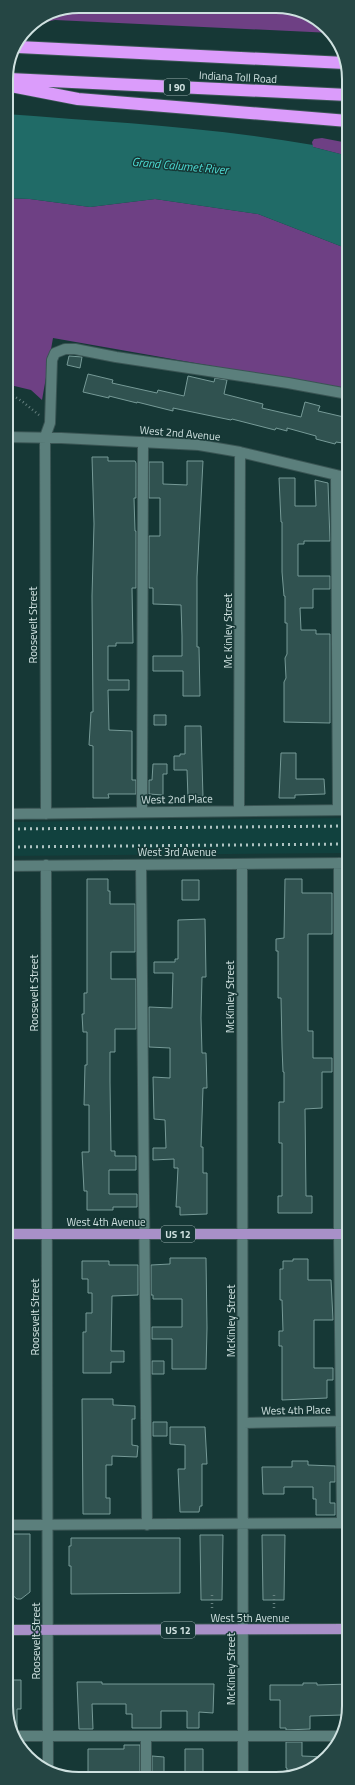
<svg xmlns="http://www.w3.org/2000/svg" width="355" height="1785" font-family="'Titillium Web',sans-serif">
<rect width="100%" height="100%" fill="#163836"/>
<path fill="#11413e" d="M349,818v35l-343,3v-34z"/>
<path fill="#6e4084" d="M79,6l216,2 37,25 -277,-13 -9,2h-10l15,-11z
M322,138l26,5v13l-35,-9 -1,-5 2,-3z
M6,198l24,1 60,8 65,-8 103,15 90,35v141l-295,-52 -11,62 -11,-10 -25,-6z"/>
<path fill="#206b67" d="M6,114c102,8 205,13 307,31v2l35,9v93l-90,-35 -103,-15 -65,8 -60,-8 -24,-1z"/>
<path fill="#305250" stroke="#769a97" d="M69,356l13,1 -2,11 -13,-3z
M88,374l25,6 -1,3 45,10 1,-3 26,6 4,-20 26,6 1,-4 12,2 -3,14 39,10 -1,4 39,9 4,-15 15,4 -2,5 30,7 1,26 -13,-2 -1,2 -19,-5v-3l-29,-8v3l-11,-3 -1,2 -43,-11 -1,1 -58,-12v3l-36,-9v1l-28,-7v2l-26,-6z
M92,457h16v4h27l1,2v35h-2l1,33h1v57h-4l1,55h-17v3h-8v34h21v10h-21l1,40 23,1v49h4v14h-28l1,4h-16v-52l-4,-1 2,-33h2l-1,-116 2,-72z
M187,461h16l-6,116v70h2l1,49h-17v-25h-30v-15h29v-20l-1,-31 -28,-1v-16h-4v-52h11v-38h-11v-36h14v22l24,1z
M279,478h16v28h21l-1,-26 13,3 2,58h-26v3h-6v32h32v13h-17v19h-13l1,22h15v4h14v89l-46,-1v-40l2,-4 -1,-20 2,-4v-31h-2v-27h-1l-2,-24v-50h-1z
M344,701h5v14h-5z
M154,715h12v10h-12z
M185,726h16l2,72h-15l-1,-28h-13v-14h6v-2h5z
M281,753h15v26h28l1,15 -30,1v3h-16z
M153,764h14v10h-4v21l-14,-1v-14h3z
M87,879h21v12h2v13h25v48h-24v27h25v50h-21v23h-5v30l1,69h4v5h21v14h-27v24h28v13h-24v3h-26v-19h-3l-2,-39h7v-47h-5l1,-40h2v-33h-4l-1,-18h2v-21h3z
M285,879h17v14h30v41h-24v97h5v27h19v14h-10v36l-17,1 1,87h6v17h-34v-17h4v-53h-3v-41h5v-30h-1l-1,-25 -1,-49h-3v-47h-2v-12l8,-1z
M182,880h17v20h-17z
M346,893h3v40h-3z
M205,919l1,58h-4l-1,41 1,35h4l1,35h-4l-2,59h2v26h4v41l-27,1v-8h-4l2,-39h-4v-9l-21,1v-12h13l-1,-28 -11,-1 -1,-42 17,1v-30l-21,-1v-40l23,1 1,-35h-19v-11h21v-3h3v-39z
M170,1258h36l1,70 -1,41h-34v-30h-20v-12h30v-28h-29v-4h-2v-30l19,-1z
M293,1259h15v21h23l2,40h-19v48h19v12h-6v18l-45,2v-54h-3v-15h4l-1,-31h-2v-31h3v-8h10z
M82,1261h27v4h29v30l-26,1 -1,55h13v11h-13v11h-28v-41h3v-19h6v-20h-4v-14h-6z
M346,1305h3v15h-3z
M152,1361h12v13h-12z
M82,1399h31v6l22,1v13h-3v26l6,1 -1,11 -25,-1v9h-6v33h4v16h-27z
M153,1422h14v14h-14z
M170,1427h35l2,37h-5v42h-2l-1,6h-19l-2,-43h7v-24l-15,-1z
M292,1461h16v4l27,1v16h-5v21h5v12h-19v-16h-3v-12h-29v7h-21l-1,-27h30z
M7,1534h23v58l-9,7h-4l-6,-5h-4z
M200,1535h23l-1,65h-21z
M262,1535h23l-1,65h-21z
M71,1538h109v55l-109,1v-28h-2v-20h2z
M7,1680h14v29h-4v21h-4l-6,-15z
M77,1682h25v2h112l-1,29 -14,-1v16h-12v-17h-26v17h-29v-14h-6v-10h-34l1,25h-14z
M303,1683h14v2l32,-1v16h-7v15l-32,1v13l-24,1v-2h-6v-28h-10v-15h33z
M286,1742h16v14l24,1 -39,20v-9h-1z
M124,1745h16v30h-3v3h-11l-1,-5h-37v-24h36z
M185,1749h18v23h-18z
M152,1756l12,1v18h-12z"/>
<g fill="none" stroke-linecap="round" stroke-linejoin="round">
<g stroke="#3a5554" stroke-width="12">
<path id="minor" d="M6,437l55,1 138,7 41,7 109,26
M336,475l2,335
M239,810l1,-358
M142,811l1,-369
M6,814l343,-4
M46,814l-1,-377 5,-14 2,-63 3,-7 10,-4h10l41,8 172,26 60,11
M339,863v371l3,289
M242,864l1,914
M46,865l2,903
M141,865l6,660
M6,866l343,-3
M243,1423l106,-2
M7,1525l342,-2
M16,1736h322
M146,1736v42"/>
</g>
<g stroke="#3a5554" stroke-width="12">
<path id="major" d="M6,1234h343
M7,1630l342,-1"/>
</g>
<g stroke="#3a5554" stroke-width="14">
<path id="highway" d="M18,47l327,16
M9,79l339,16
M6,85l72,14 270,22"/>
</g>
<path stroke="#678281" stroke-width="2.5" stroke-dasharray="1 3" stroke-linecap="butt" d="M6,391l17,11 16,13
M8,1594v18
M212,1595v16
M274,1595v16"/>
<use href="#minor" stroke="#5b7f7c" stroke-width="10"/>
<use href="#major" stroke="#a890c8" stroke-width="10"/>
<use href="#highway" stroke="#db9cfb" stroke-width="12"/>
<path stroke="#aec3c2" stroke-width="3" stroke-dasharray="2 4" stroke-linecap="butt" d="M6,829l343,-3
M6,847l343,-3"/>
</g>
<g text-anchor="middle" stroke-width="3" stroke-linejoin="round" paint-order="stroke">
<g fill="#163836" stroke="#98aead" stroke-width="1">
<rect x="164" y="79" width="26" height="16" rx="3"/>
<rect x="161" y="1226" width="34" height="16" rx="3"/>
<rect x="161" y="1622" width="34" height="16" rx="3"/>
</g>
<g font-size="10" font-weight="bold" fill="#cfe1e0">
<text x="177" y="91">I 90</text>
<text x="178" y="1238">US 12</text>
<text x="178" y="1634">US 12</text>
</g>
<g font-size="11" fill="#cfe1e0" stroke="#163836">
<text transform="translate(238 77) rotate(3)" y="4">Indiana Toll Road</text>
<text transform="translate(180 433) rotate(5)" y="4">West 2nd Avenue</text>
<text transform="translate(33 625) rotate(-90)" y="4">Roosevelt Street</text>
<text transform="translate(228 631) rotate(-90)" y="4">Mc Kinley Street</text>
<text transform="translate(177 799) rotate(-1)" y="4">West 2nd Place</text>
<text x="177" y="856">West 3rd Avenue</text>
<text transform="translate(34 993) rotate(-90)" y="4">Roosevelt Street</text>
<text transform="translate(230 997) rotate(-90)" y="4">McKinley Street</text>
<text x="106" y="1226">West 4th Avenue</text>
<text transform="translate(35 1317) rotate(-90)" y="4">Roosevelt Street</text>
<text transform="translate(231 1321) rotate(-90)" y="4">McKinley Street</text>
<text transform="translate(296 1410) rotate(-1)" y="4">West 4th Place</text>
<text x="250" y="1622">West 5th Avenue</text>
<text transform="translate(36 1641) rotate(-90)" y="4">Roosevelt Street</text>
<text transform="translate(231 1669) rotate(-90)" y="4">McKinley Street</text>
</g>
<g font-size="12" font-style="italic" fill="#4ddbd3" stroke="#163836">
<text transform="translate(180 166) rotate(5)" y="4">Grand Calumet River</text>
</g>
</g>
<path d="M0 0H355V1785H0ZM79 13H276A66 66 0 0 1 342 79V1706A66 66 0 0 1 276 1772H79A66 66 0 0 1 13 1706V79A66 66 0 0 1 79 13Z" fill="#254644" fill-rule="evenodd"/>
<path fill="none" stroke="#cfe1e0" stroke-width="2" d="M79 13H276A66 66 0 0 1 342 79V1706A66 66 0 0 1 276 1772H79A66 66 0 0 1 13 1706V79A66 66 0 0 1 79 13Z"/>
</svg>
